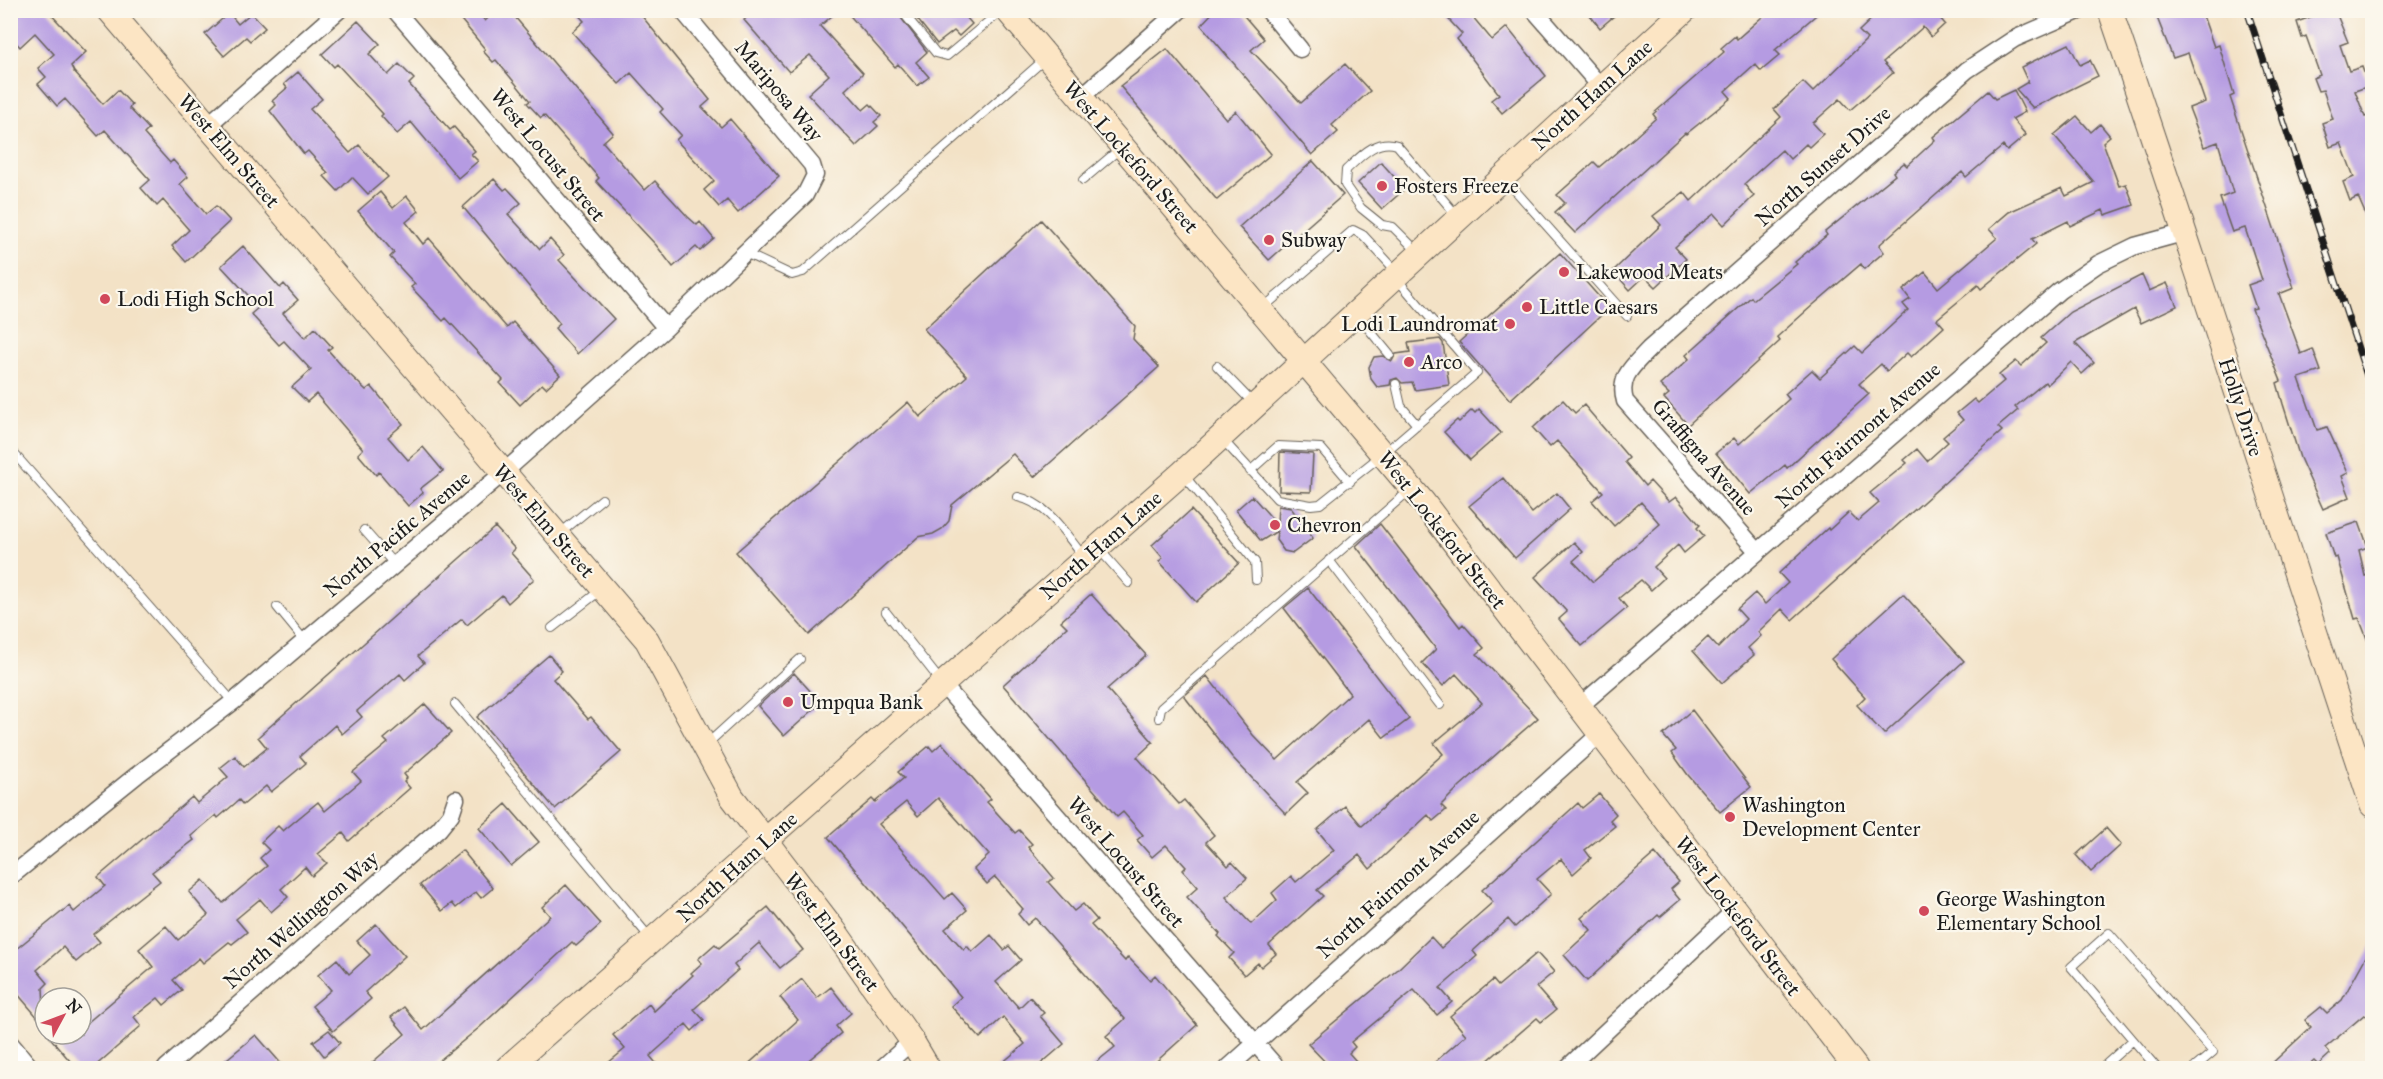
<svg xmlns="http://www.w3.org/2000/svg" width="2383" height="1079" font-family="'IM FELL Great Primer',serif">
<rect width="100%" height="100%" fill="#fbf7ec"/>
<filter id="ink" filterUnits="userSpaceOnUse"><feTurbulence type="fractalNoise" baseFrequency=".0167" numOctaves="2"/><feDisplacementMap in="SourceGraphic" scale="12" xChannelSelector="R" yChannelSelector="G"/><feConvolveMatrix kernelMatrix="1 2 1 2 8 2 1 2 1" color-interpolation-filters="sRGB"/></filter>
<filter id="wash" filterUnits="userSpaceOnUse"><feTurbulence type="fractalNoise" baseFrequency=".008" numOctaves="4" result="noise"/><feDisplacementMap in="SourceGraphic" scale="24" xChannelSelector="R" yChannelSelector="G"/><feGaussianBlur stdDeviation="1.35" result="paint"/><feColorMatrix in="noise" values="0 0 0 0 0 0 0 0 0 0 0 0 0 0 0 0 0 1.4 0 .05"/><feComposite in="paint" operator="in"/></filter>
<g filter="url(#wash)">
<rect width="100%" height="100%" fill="#f3e2c6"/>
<g id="blocks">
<path fill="#b59be2" d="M10,10h37l39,42 -15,14 3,6 29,32 15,-14 14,15 -3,3 20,21 -5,5 26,29 3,-3 15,17 -8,7 26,30 10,-8 14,15 -44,41 -14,-16 17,-16 -26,-30 -6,6 -16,-18 9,-8 -45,-50 -7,6 -33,-37 -8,7 -19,-22 8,-7 -8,-9 16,-14 -19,-21 -15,14 -10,-11z
M453,10h23l9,11 12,-11h12l104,123 -10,9 42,48 10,-9 33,36 9,8 3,-3 14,17 -14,12 -4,-4 -23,20 -17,-22 -60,-64 3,-3 -55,-63 -3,3 -14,-15 3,-2 -34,-41 -3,2 -10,-11 2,-2z
M574,10h63l73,90 -8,7 19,20 9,-8 49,57 -41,37 -11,-13 -8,7 -15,-17 10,-9 -38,-41 5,-5 -21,-23 3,-3 -32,-36 -12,11 -47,-52 12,-11z
M755,10h84l-19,16 43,47 -18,17 18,20 7,-6 11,12 -7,6 4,4 -22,20 -48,-52 21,-19 -19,-20 -21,17 -45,-52z
M845,10h50l32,42 -11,10 13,15 -12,9 -19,-22 -3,3z
M910,10h50l12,14 -13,12 -5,-5 -17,13z
M1215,10h24l25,29 -13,11 50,53 44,-39 25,27 -38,34 6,7 -26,23 -111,-130z
M1440,10h27l25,30 15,-13 39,49 -44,37 -11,-13 8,-6 -42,-55 5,-5z
M1586,10h35l-21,18z
M1770,10h52l-47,40 5,5 -19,16 -6,-7 -30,27 6,7 -45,36 -1,-1 -110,100 -20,-21 10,-9 -8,-8 37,-33 5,5 36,-30 21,-19 -3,-4 71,-62 -3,-4 14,-12 2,3z
M1881,10h52l12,14 -14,13 -8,-10 -26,23 -14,12 10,11 -43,37 -10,-11 -27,24 10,11 -14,13 -3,-3 -16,15 -8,-9 -38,34 10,12 -30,29 -10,-11 -17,13 -22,20 11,12 -30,28 -11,-11 -15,14 -17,-19 48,-46 -8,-9 31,-24 7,9 90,-84 -7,-8 29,-27 10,10 54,-53 -8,-8z
M2154,10h47l13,37 5,-2 15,50 -4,2 64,191 -15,6 22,60 12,-5 8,22 -22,7 18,52 10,-3 21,46 -6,3 8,21 -27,12 -23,-51 -17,-54 -6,-21 4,-2 -29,-72 4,-1 -8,-23 14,-5 -17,-52 -13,4 -12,-34 13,-5 -15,-51 -14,5 -15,-39 16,-6 -10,-29 -7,-20 -15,5z
M2310,10h25l13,32 -8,3 9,26 13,-4 7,19 -14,5 10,26 8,-3v117l-15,-34 -8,4 -7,-19 11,-5 -13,-34 -11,4 -8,-24 11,-4 -10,-29 -5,1 -5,-13 7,-3 -14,-39 -4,2 -5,-16 16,-6z
M229,13l9,11 13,-11 14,15 -15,13 -4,-4 -22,19 -19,-22z
M358,21l22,23 -11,10 19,21 11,-11 15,15 -5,5 41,46 4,-3 21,24 -4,3 7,7 -20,17 -47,-56 -14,12 -16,-18 2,-2 -46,-50 -3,3 -12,-13z
M2069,44l11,21 10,-5 8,16 -65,32 -17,-19 12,-7 -7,-15z
M1167,49l59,70 10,-8 35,43 -54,46 -97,-114z
M298,72l24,27 -12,10 40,44 9,-8 29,32 -20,17 -16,-17 -14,14 -14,-15 4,-3 -20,-22 -4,3 -34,-43 6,-6 -4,-4 15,-13 -3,-4z
M2014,90l11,22 -13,7 14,16 -19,16 -4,-5 -37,31 -4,-5 -83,73 5,7 -20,17 -3,-5 -48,41 -36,32 3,4 -92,84 -24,-27 5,-4 -9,-9 29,-26 -3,-4 65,-58 2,3 44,-36 -2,-2 32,-27 -2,-3 70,-57 -2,-3 11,-9 3,3 28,-26 -2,-3 55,-46 7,8z
M2077,116l14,16 9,-8 10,12 -7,6 16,44 7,-2 8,21 -29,10 -2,-5 -33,16 -2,-5 -36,18 4,5 -55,45 -3,-4 -41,34 7,8 -33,30 -4,-4 -20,18 -6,-7 -22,20 10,10 -82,74 -2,-3 -35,29 -34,-41 18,-15 5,6 50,-45 -4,-5 27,-24 8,8 35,-32 7,7 46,-43 -5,-6 7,-5 -7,-9 22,-18 13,16 59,-50 -8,-9 20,-17 53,-24 4,8 28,-14 -40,-47z
M1313,161l30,34 -74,65 -30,-33z
M1381,162l24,27 -23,20 -24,-26z
M494,179l10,11 3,-2 14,15 -13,11 32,35 10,-10 14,16 -5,5 55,59 -37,35 -22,-26 5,-4 -97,-117z
M380,192l13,16 14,-12 12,15 -13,11 17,22 6,-6 78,90 6,-6 47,53 -14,13 -4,-4 -22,21 -20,-22 3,-3 -57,-62 -3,3 -32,-34 4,-3 -25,-27 4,-4 -36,-42z
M1041,220l94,106 -2,13 26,28 -125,110 -21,-23 -61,51 -3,16 -7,8 -9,5 -15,3 -109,98 -73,-83 172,-150 12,15 47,-41 -43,-47z
M243,246l37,42 4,-4 14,16 -15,13 22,25 10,-10 17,19 -4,3 20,23 18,17 5,-4 32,38 -15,13 20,23 15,-13 20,24 -23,18 3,4 -15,13 -29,-34 -3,3 -18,-21 5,-5 -47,-55 -9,8 -15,-15 19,-17 -27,-29 -5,4 -28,-31 8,-7 -38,-41z
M1560,253l49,55 -99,92 -51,-58z
M2142,275l7,16 18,-8 10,23 -36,17 -7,-14 -59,34 19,20 -12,11 -11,-12 -24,23 -2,-3 -30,25 3,3 -20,17 4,4 -210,189 -10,-11 -24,23 3,4 -13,12 6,7 -32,28 -29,-32 15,-14 10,11 28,-29 -9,-10 18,-16 10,11 23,-21 -9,-10 49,-45 1,2 20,-18 9,9 21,-18 -9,-10 37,-30 -3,-3 13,-11 10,12 21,-19 -5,-5 20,-17 -6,-7 17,-14 4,4 26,-22 -5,-6 17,-14 5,5 25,-23 -5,-5 29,-26z
M1440,339l3,4 6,42 -34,5 -3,-8 -10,1 -5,-5 -6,2 -1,5 -13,2 -6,-8 -2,-12 5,-10 9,-1 9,5 4,-7 14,-2 -2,-9z
M1563,400l12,13 9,-8 45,53 -4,4 20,24 5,-5 19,21 7,-5 24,28 -3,3 7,8 -20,17 -6,-8 -24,22 10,11 -13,12 -10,-10 -22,18 8,10 -45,38 -23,-27 8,-7 -32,-35 39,-35 9,10 -10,9 20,21 67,-58 -19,-22 -27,24 -22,-25 11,-9 -46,-51 -7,6 -17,-19z
M1479,409l22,24 -31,27 -26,-28 13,-12 2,2 13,-12 3,3z
M1280,452l33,2 -2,38 -32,-1z
M1503,478l29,35 25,-20 13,16 -55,49 -46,-52z
M1252,496l25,28 1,-18 13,2 22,30 -20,15 -9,-2 -8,-11 1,-9 -16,10 -25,-31z
M1191,510l48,53 -43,39 -37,-41 4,-3 -11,-13z
M2359,522l9,25 -9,3 6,26 8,-2 -2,75 -12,-31 -4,1 -18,-62 -3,1 -8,-25z
M1380,524l80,103 3,-3 21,24 -7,6 61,64 -78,68 -19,19 5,5 -13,11 -5,-6 -58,54 -11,-14 -42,35 6,6 -54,49 7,9 -15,13 -3,-4 -14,12 -15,-17 5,-5 -16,-17 2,-2 -33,-37 11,-10 -15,-17 3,-3 -20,-22 -14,12 -15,-17 6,-5 -20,-23 -6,5 -114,-132 64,-58 -6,-6 30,-27 55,61 -39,34 46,53 -16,15 42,47 5,-4 30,35 -8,7 22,24 4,-4 15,16 -21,19 25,27 26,-24 -5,-7 19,-17 5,6 38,-32 -17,-20 28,-24 17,20 81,-72 -9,-11 48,-40 -26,-29 -13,12 -21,-23 14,-14 -80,-103z
M495,527l20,22 -4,4 23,26 -26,24 -6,-8 -35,30 -5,-6 -44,37 6,7 -19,17 -5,-6 -43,37 5,6 -20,17 -7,-9 -35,31 6,7 -35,29 -5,-6 -23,19 -4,-5 -21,18 -2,-3 -25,21 3,4 -42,32 8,9 -67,53 7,8 -24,20 -13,-15 -26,23 11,13 -5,5 2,38 -35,-41v-31l59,-48 5,6 31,-26 -7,-9 94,-80 5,6 31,-26 -8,-9 15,-12 9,11 23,-19 -9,-11z
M1308,588l101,131 -25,19 -15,-19 -72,63 11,11 -22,21 -54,-57 -48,-61 23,-20 46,59 24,25 73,-66 -66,-86z
M1903,594l61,67 -80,73 -27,-29 8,-8 -34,-38z
M549,655l13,16 -9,8 35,40 3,-2 30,35 -66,57 -78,-92z
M794,673l27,30 -37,33 -26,-30z
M425,704l26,29 -47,41 3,4 -3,3 6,7 -61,53 -6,-8 -25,21 9,9 -15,13 -7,-9 -24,22 7,8 -17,15 -11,-13 -24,20 11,13 -15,12 -3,-2 -26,21 -4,-5 -26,22 9,10 -18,15 -6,-7 -24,19 7,9 -48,42h-17l-29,-34h34v-6l72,-61 -14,-18 27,-23 12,14 30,-25 -19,-23 14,-12 20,23 44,-37 -7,-8 9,-8 -8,-8 17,-16 5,5 35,-29 7,9 36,-30 -8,-9 35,-29 -4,-4z
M1692,710l59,77 -31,25 -32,-37 -16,-22 4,-3 -13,-15z
M942,743l49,56 -4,3 28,31 4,-3 13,14 -4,3 26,31 -6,4 26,29 9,-7 14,16 -6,5 34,36 3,-4 22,23 5,-5 42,50 -48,43h-60l26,-21 -9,-11 19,-17 -90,-101 -8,7 -9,-11 5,-5 -28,-32 -8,7 -13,-15 15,-14 -51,-57 -20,18 -12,-14 -27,22 66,75 7,-6 15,17 -22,19 19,21 3,-4 5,6 19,-17 13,15 5,-4 12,14 -25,22 23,26 11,-11 14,16 -4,3 24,28 -28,24h-40l29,-24 -22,-27 -23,21 -29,-32 10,-9 -133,-160 44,-38 3,3 29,-24 -6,-6 31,-26 4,5z
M1599,794l17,20 -6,6 5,6 -30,24 6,8 -18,16 -12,-15 -24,20 14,15 -36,33 -7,-8 -35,32 4,5 -37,32 12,14 -15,13 -23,-25 -63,52 4,5 -6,6 13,15h-31l-23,-24 89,-74 34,-33 10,11 52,-46 -11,-12 96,-87 4,5z
M506,804l33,38 -28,24 -32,-38z
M2106,828l15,17 -30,27 -15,-17z
M462,850l31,38 -12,10 -5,-6 -20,16 -4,-5 -10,8 -22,-26z
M1655,853l24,29 -8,7 9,11 -20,17 -2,-2 -71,66 -23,-26 27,-25 -10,-12z
M566,885l35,39 -25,22 -4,-4 -92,85 -50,41h-64l39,-34 -14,-17 13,-10 19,23 127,-114 -8,-9z
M768,907l35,43 -23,18 -21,-25 -25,22 4,5 -44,39 10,11 -12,11 -6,-7 -36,32 10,12h-58l23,-19 -12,-14 36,-31 5,7 39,-36 -2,-2 11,-10 -4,-4 17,-15 4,4z
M376,924l29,32 -40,36 6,7 -38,32 -21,-25 19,-16 -13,-15 19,-16 12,15 21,-19 -13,-14z
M2373,944v75l-9,-4 -39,33 5,6 -12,11 -4,-4 -8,7h-39l44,-41 -6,-7 16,-13 6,6 15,-13z
M1537,953l17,19 -18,15 20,23 -15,12 -4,-4 -58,50h-51l38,-33 -16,-19 43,-36 5,6z
M802,979l15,19 14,-11 20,26 -15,13 5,7 -42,35h-55l54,-48 -18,-23z
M329,1030l11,13 -16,13 -11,-14z
M256,1035l29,33h-69z"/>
</g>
</g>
<g filter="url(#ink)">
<use href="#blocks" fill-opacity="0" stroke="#676158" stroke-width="1.5"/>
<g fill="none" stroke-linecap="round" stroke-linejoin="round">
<g stroke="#676158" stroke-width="10">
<path id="lane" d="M901,10l35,43 11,3 55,-46
M1505,179l122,137
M1083,180l39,-33
M745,253l47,22 11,-3 243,-214
M1419,253l-26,-26 -11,-2 -21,-17 -16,-23 1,-15c14,-13 30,-32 51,-25l61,72
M1263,308l90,-78 10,5 35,38
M1357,315l33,40
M1217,366l37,38
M1396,384l5,22 16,19
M1223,440l54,59 34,6 9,-1 63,-50 94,-81 -80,-94
M10,449l223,253
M1250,471l28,-25 43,2 29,34
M1183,474l72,88 1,18
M1018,497c30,6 47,37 66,60
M364,530l31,35
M558,535l44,-36
M1099,549l30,34
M1329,560l111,145
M277,607l28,34
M886,612l56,71
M552,628l49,-38
M455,704l196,235
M1159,718l2,-10 250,-219
M707,744l93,-85
M2102,1068l31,-28
M2157,1068l-86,-101 38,-34 104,119 -19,16"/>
</g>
<g stroke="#676158" stroke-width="19">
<path id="street" d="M395,10l271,318
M1268,10l32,39
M1534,10l67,77
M1080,98l100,-88
M207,126l132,-116
M1758,552l-133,-151c-7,-24 8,-35 24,-52l318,-279 47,-31 67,-29
M942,684l335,384
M1580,706l479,-415 39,-27 37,-18 51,-14
M10,877l127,-102 96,-73 270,-229 163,-145 139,-133 10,-20 -3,-10 -130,-155
M10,1043l21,25
M166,1068l273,-239 12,-15 5,-15
M882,1068l30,-27
M1228,1068l372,-334
M1567,1068l167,-157"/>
</g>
<g stroke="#676158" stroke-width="26">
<path id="secondary" d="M109,10l538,630 85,157 102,133 78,111 16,27
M1007,10l416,492 433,566
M2110,10c90,264 174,530 262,795
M507,1068l675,-595 503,-463"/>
</g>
<use href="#lane" stroke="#fff" stroke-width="8"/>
<use href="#street" stroke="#fff" stroke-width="16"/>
<use href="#secondary" stroke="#fce5c4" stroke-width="24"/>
<g stroke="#1c1c1c" stroke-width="7">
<path id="rail" d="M2247,10l125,381"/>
</g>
<use href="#rail" stroke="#fbf7ec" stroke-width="4.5" stroke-dasharray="14" stroke-linecap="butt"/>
</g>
</g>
<g fill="#d1495b" stroke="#fbf7ec" stroke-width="2">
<circle cx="1382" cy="186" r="6"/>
<circle cx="1269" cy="240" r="6"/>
<circle cx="1564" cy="272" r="6"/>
<circle cx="105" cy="299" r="6"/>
<circle cx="1527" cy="307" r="6"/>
<circle cx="1510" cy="324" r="6"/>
<circle cx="1409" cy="362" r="6"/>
<circle cx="1275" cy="525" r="6"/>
<circle cx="788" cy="702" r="6"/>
<circle cx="1730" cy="817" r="6"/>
<circle cx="1924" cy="911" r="6"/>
</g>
<g text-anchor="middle" stroke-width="4.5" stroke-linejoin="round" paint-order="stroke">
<g font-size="21" fill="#1c1c1c" stroke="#fbf7ec">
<text transform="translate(779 91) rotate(50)" y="7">Mariposa Way</text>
<text transform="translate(1592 95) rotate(-42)" y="7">North Ham Lane</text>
<text transform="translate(229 151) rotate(49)" y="7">West Elm Street</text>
<text transform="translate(548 155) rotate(50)" y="7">West Locust Street</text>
<text transform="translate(1131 157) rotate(49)" y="7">West Lockeford Street</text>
<text transform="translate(1823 166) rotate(-41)" y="7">North Sunset Drive</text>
<text transform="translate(2241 407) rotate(72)" y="7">Holly Drive</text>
<text transform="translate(1858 435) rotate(-41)" y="7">North Fairmont Avenue</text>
<text transform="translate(1704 457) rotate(49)" y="7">Graffigna Avenue</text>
<text transform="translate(544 521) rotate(49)" y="7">West Elm Street</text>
<text transform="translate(1442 530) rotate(52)" y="7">West Lockeford Street</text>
<text transform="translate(397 534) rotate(-40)" y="7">North Pacific Avenue</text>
<text transform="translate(1101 545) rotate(-41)" y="7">North Ham Lane</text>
<text transform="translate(1126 862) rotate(49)" y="7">West Locust Street</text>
<text transform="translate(737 867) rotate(-42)" y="7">North Ham Lane</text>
<text transform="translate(1398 884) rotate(-42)" y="7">North Fairmont Avenue</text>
<text transform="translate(1738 916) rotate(53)" y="7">West Lockeford Street</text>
<text transform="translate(301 920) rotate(-41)" y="7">North Wellington Way</text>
<text transform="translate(832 932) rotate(53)" y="7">West Elm Street</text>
</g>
<g font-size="21" fill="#1c1c1c" stroke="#fbf7ec" text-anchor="start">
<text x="1394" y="193">Fosters Freeze</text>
<text x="1281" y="247">Subway</text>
<text x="1576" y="279">Lakewood Meats</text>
<text x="117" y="306">Lodi High School</text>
<text x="1539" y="314">Little Caesars</text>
<text x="1498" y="331" text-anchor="end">Lodi Laundromat</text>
<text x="1421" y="369">Arco</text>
<text x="1287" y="532">Chevron</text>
<text x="800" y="709">Umpqua Bank</text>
<text x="1742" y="812">Washington<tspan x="1742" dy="24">Development Center</tspan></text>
<text x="1936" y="906">George Washington<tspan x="1936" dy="24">Elementary School</tspan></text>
</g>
</g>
<rect width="2383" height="1079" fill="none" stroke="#fbf7ec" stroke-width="36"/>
<g transform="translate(63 1016) rotate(49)"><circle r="28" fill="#fbf7ec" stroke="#a29f99" stroke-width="1.5"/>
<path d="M0-4.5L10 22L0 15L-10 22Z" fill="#d1495b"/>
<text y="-9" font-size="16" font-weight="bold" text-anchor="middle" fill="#1c1c1c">N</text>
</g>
</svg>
